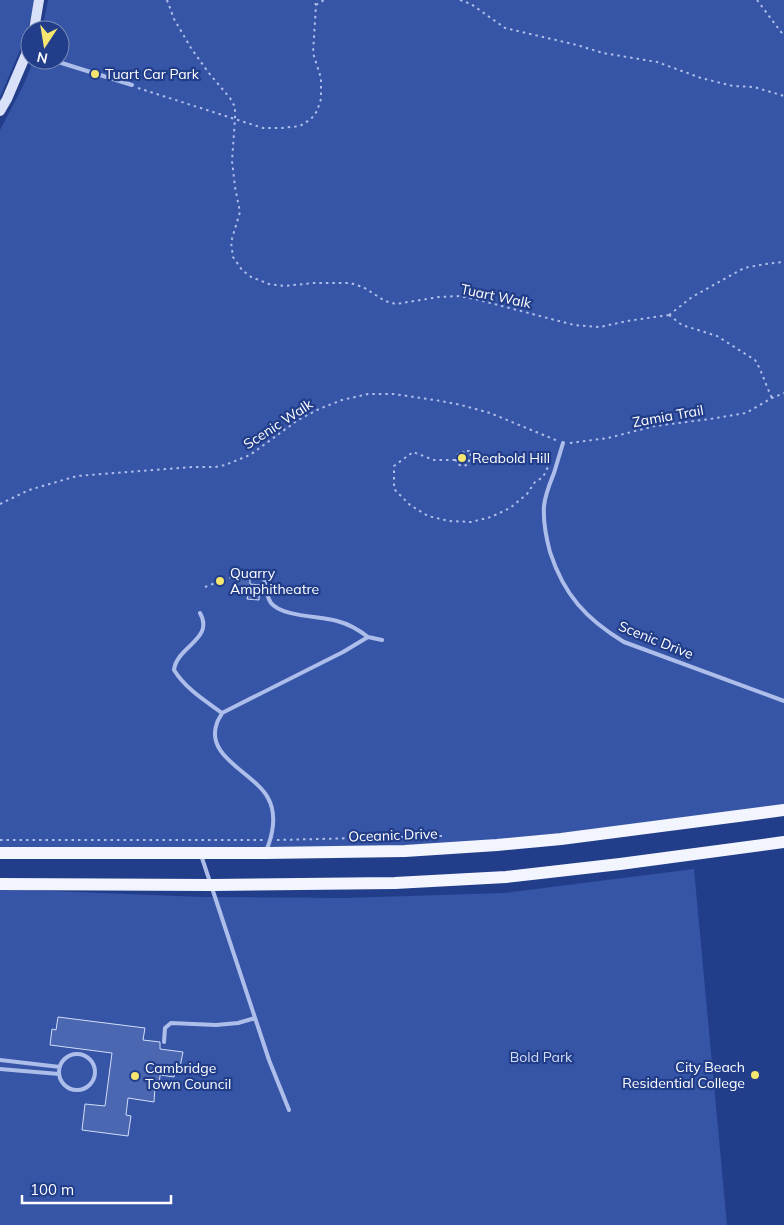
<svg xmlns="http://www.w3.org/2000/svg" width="784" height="1225" font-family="Mulish,sans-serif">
<rect width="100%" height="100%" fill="#223d89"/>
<path fill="#3655a6" d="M0,0h35l-8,34 -27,63z
M48,0h736v805l-117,16 -171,19 -91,6 -151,1h-254v-717l23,-44 11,-26h26v-30h-18z
M694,869l33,356h-727v-336l203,8 143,1 158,-5z"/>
<path fill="#4b67b1" stroke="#d2ddf8" d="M241,577l9,2v5l10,1 -1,15 -12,-1 1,-4 -11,-1v-14h4z
M58,1017l87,11 -2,12 17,2v7l23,3 -3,15h-4l-2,10 -14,-2 -1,13 -4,-1 -1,15 -26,-4 -2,17 5,1 -3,20 -46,-6 3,-26 20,2 7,-53 -62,-8 2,-16 4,1z"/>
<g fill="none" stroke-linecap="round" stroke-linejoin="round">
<path stroke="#aebeea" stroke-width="2" stroke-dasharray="2.5 4" stroke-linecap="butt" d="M167,0l7,19 17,29 17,24 22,26 5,9v12l-3,42 3,26 5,25 -9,30 2,15 9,13 9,7 18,7 15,2 30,-3h36l13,4 22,14 11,3 43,-7 21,-1 19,4 95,25 26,2 27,-6 42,-6
M460,0l11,4 34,24 72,17 26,8 54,9 44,16 32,8 21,1 30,9
M757,0l27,36
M316,5l8,-5
M138,88l125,40h19l18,-2 11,-7 6,-8 4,-12v-21l-8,-25 3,-48 -3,-5
M669,315l13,10 35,11 38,24c7,11 11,26 17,38
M669,315l23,-18 52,-29 21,-4 19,-2
M570,443l38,-5 47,-12 55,-7 36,-6 26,-15 12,-5
M467,451h2l3,2 -3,4v6l-2,2 -6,1 -5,-4v-5l4,-5 6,1z
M455,460h-21l-21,-8 -19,14v23l16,16 18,11 21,5 22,1 20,-5 19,-9 17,-14 8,-12 8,-5 6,-12
M0,504l29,-14 48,-14 116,-9h22l10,-2 25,-10 48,-35 21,-11 23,-9 26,-6h26l47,7 20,4 29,8 68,28
M205,587l34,-13
M0,840h263
M277,840l166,-4"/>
<path stroke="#aebeea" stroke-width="4" d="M52,60l80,25
M563,443c-3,10 -6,20 -9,30 -4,10 -9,22 -10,33 -1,15 2,31 6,46 14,43 36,67 74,90l160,59
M246,572l1,3 17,2c1,8 2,19 7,26 11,14 50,13 66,18 12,3 22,9 31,16
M200,613c15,26 -24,34 -26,57 12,19 30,30 48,43
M266,851c7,-16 11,-37 2,-53 -13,-25 -64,-41 -51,-75 1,-4 4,-7 5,-10l121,-61 25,-15 14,3
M201,855l9,27
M212,888l57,172 20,50
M164,1042l1,-14 6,-5 45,2 22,-2 17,-5
M59 1072a18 18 0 1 1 36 0a18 18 0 1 1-36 0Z
M0,1060l60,7
M0,1069l59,5"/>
<path stroke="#d9e1f8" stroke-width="10" d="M34,30l5,-30
M0,111l7,-12 23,-54"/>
<path stroke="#f2f4fe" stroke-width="12" d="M0,853h265l140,-2 92,-6 64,-6 223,-29
M0,884l211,1 184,-2 111,-6 114,-13 164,-22"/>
</g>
<g fill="#f6e670" stroke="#223d89" stroke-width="2">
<circle cx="95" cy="74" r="5"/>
<circle cx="462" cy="458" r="5"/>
<circle cx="220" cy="581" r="5"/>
<circle cx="755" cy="1075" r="5"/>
<circle cx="135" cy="1076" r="5"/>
</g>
<g text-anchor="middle" stroke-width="4.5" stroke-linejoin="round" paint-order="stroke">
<g font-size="14" fill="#fff" stroke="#223d89" text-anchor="start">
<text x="105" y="79">Tuart Car Park</text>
<text x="472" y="463">Reabold Hill</text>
<text x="230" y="578">Quarry<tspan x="230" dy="16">Amphitheatre</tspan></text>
<text x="745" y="1072" text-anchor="end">City Beach<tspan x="745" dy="16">Residential College</tspan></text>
<text x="145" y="1073">Cambridge<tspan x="145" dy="16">Town Council</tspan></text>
</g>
<g font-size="14" fill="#fff" stroke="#223d89">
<text transform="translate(496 296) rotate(12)" y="5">Tuart Walk</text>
<text transform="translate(668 416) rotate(-10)" y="5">Zamia Trail</text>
<text transform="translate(278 424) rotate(-33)" y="5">Scenic Walk</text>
<text transform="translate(656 640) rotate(22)" y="5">Scenic Drive</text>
<text transform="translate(393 835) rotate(-2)" y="5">Oceanic Drive</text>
</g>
<g font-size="14" fill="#d2ddf8" stroke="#223d89">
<text x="541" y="1062">Bold Park</text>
</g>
</g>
<g transform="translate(45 45) rotate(192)"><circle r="24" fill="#223d89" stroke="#7a8bb8"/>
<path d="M0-4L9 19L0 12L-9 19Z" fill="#f6e670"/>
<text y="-8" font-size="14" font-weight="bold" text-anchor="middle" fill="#ffffff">N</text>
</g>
<path d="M22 1195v8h149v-8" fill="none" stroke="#ffffff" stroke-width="2.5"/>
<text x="30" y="1195" font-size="15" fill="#ffffff" stroke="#223d89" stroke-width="4" paint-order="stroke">100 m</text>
</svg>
